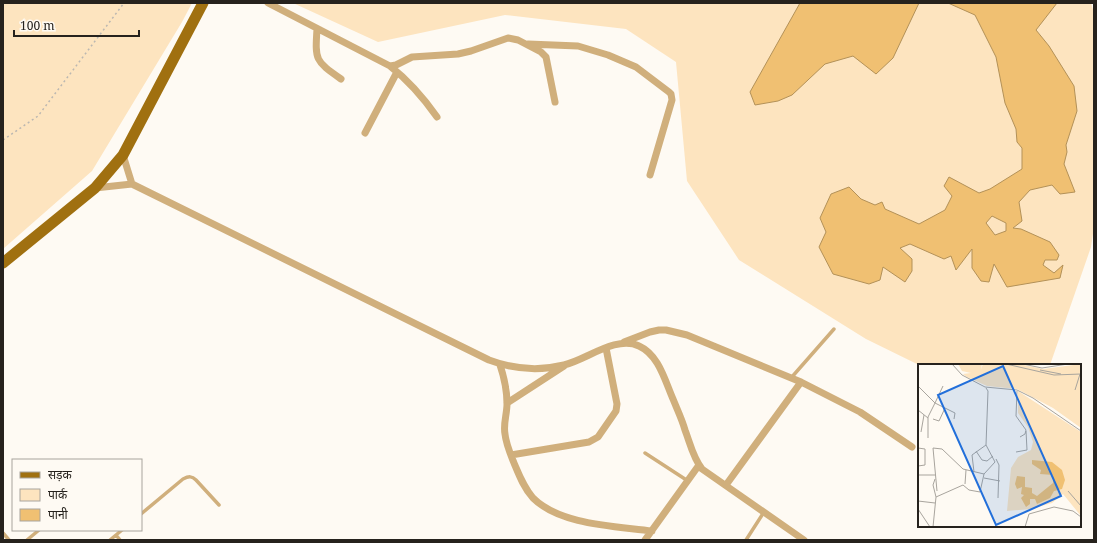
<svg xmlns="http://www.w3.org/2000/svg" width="1097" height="543" font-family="'Noto Serif','Noto Sans Devanagari',serif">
<rect width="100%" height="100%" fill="#fefaf3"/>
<path fill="#fde4bf" d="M3,3h189l-10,19 -90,149 -89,78z
M293,3h798l3,10v214l-3,20 -41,118h-131l-53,-26 -127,-79 -52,-79 -11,-119 -50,-33 -121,-14 -127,27z"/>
<path fill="#f0c072" stroke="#b39158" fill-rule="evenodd" d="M800,3h119l-26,55 -17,16 -23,-18 -28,8 -33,31 -14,6 -23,4 -5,-13z
M948,3h109l-21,27 13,16 25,40 3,25 -11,34 1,7 -3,12 11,28 -15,2 -8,-9 -22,5 -11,12 3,19 -9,7 8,1 29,13 9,13 -2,5h-12l-2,5 11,8 9,-8 -3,13 -53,9 -13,-23 -5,18 -8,-1 -9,-13v-19l-16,21 -5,-14 -7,3 -34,-15 -10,4 12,11v12l-7,11 -22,-15 -3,13 -11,4 -36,-10 -14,-27 7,-15 -6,-14 11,-24 18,-7 12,12 14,6 7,-3 3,7 34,15 26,-14 7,-14 -8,-10 5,-9 30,16 11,-4 32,-20v-21l-5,-6 -1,-13 -11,-26 -9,-46 -21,-42zM992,216l14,7v8l-11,4 -9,-12z"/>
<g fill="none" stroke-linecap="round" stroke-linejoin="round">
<path stroke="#bbb7b1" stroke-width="1.5" stroke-dasharray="2 3" stroke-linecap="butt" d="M3,140l35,-24 86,-113"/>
<path stroke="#d0af7c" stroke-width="3.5" d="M791,378l43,-49
M645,453l43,28
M141,514l42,-35c6,-3 9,-3 13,1l23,25
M3,533l6,7
M116,535l4,5
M27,540l12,-10
M110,540l12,-10
M746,540l18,-28"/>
<path stroke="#d0af7c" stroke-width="7" d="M268,3l122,63 6,-1 16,-8 46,-3 13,-3 37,-13 10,2 23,12 5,5 9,45
M317,29c-2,31 -2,32 24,50
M528,44l50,2 30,9 28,12 33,25 2,2 1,6 -22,75
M390,66c19,15 33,31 47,51
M365,133l32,-61
M123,155l9,29
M95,188l37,-4 357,176c24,9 51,11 75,5 22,-5 52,-30 75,-19 20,9 26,35 34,53 4,10 9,20 12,31 5,13 8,28 17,39l102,71
M624,342l26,-10 9,-2h7l21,5 114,47 59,30 52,35
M500,365c4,12 7,25 7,39 0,10 -4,20 -2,30 1,10 5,19 9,29 5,12 10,25 19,35 27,27 82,28 119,33
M507,403l57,-37
M511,455l78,-13 9,-5 18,-26 1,-7 -11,-56
M726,485l75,-103
M645,540l54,-75"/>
<path stroke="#a07010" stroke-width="11" d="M3,263l92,-75 28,-33 80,-152"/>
</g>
<g transform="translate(918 364)">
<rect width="163" height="163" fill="#fefaf3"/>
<path d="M40,0h24l-1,5 2,-5h36l24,5 38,-5v64l-28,-20 -36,-19 -30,-3 -20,-9 -4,-3 8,-1 -9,-2zM100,27l63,41v84l-18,-22 -11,9 -21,6 -24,2 4,-43 7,-11 13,-7 2,-8 -5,-15 -10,-14z" fill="#fde4bf"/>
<path d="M114,96l20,2 10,8 3,10 -3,9 -8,2 -4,7 -13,6 -2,-5h-5v5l-4,3 -5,-9 3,-3 -3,-1 1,-7 -5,2 -2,-5 2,-8 8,1v10l7,1v5l5,3 16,-13v-8l-13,-1 1,-4 -9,-6z" fill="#f0c072"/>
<path fill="none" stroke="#a8a49d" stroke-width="1" d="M34,0l10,11 23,12 32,3 16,8 48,33M88,0l48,11 27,-1M105,0l19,4 26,-4M122,6l21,4M0,22l17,17 -7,14v21M157,26l5,-16M99,27l-1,25 10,14 -1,4 -5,3M17,39l20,10 -1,6M17,39l8,-17M0,46l10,8M15,55l6,2 6,-13M3,68l3,-17M0,84l7,1v16l-7,1M58,87l6,9 5,1 6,-5M98,88l11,-2 -1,-19M78,95l3,6 -1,33M56,108l-2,-17 14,-10M0,111h18M66,114l16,3M47,120l1,-14M19,127l-4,-43 9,1 21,20 21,5M150,127l13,15M18,133l27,-12 6,5 11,2 4,-18 11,-12 -9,-17 2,-54 -2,-3M0,137l17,2M0,145l12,18M15,163l3,-30 -3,-12 2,-6M107,163l4,-13 25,-7 19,4 8,6"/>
<path fill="#226fda" fill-opacity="0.15" stroke="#226fda" stroke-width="2" d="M85,2l58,130 -65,29 -58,-130z"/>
<rect width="163" height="163" fill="none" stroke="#26221d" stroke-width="2"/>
</g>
<rect width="1097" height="543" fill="none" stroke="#26221d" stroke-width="8"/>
<rect x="12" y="459" width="130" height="72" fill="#fefaf3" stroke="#a8a49d"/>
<rect x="20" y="472" width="20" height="6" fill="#a07010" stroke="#a8a49d"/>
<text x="48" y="479" font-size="12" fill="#26221d">सड़क</text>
<rect x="20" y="489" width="20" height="12" fill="#fde4bf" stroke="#a8a49d"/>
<text x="48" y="499" font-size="12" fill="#26221d">पार्क</text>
<rect x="20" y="509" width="20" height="12" fill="#f0c072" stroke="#a8a49d"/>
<text x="48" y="519" font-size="12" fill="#26221d">पानी</text>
<path d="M14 30v6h125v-6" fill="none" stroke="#26221d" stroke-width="2"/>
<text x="20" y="30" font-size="12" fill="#26221d" stroke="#fefaf3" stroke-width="3" paint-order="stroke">100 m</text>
</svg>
